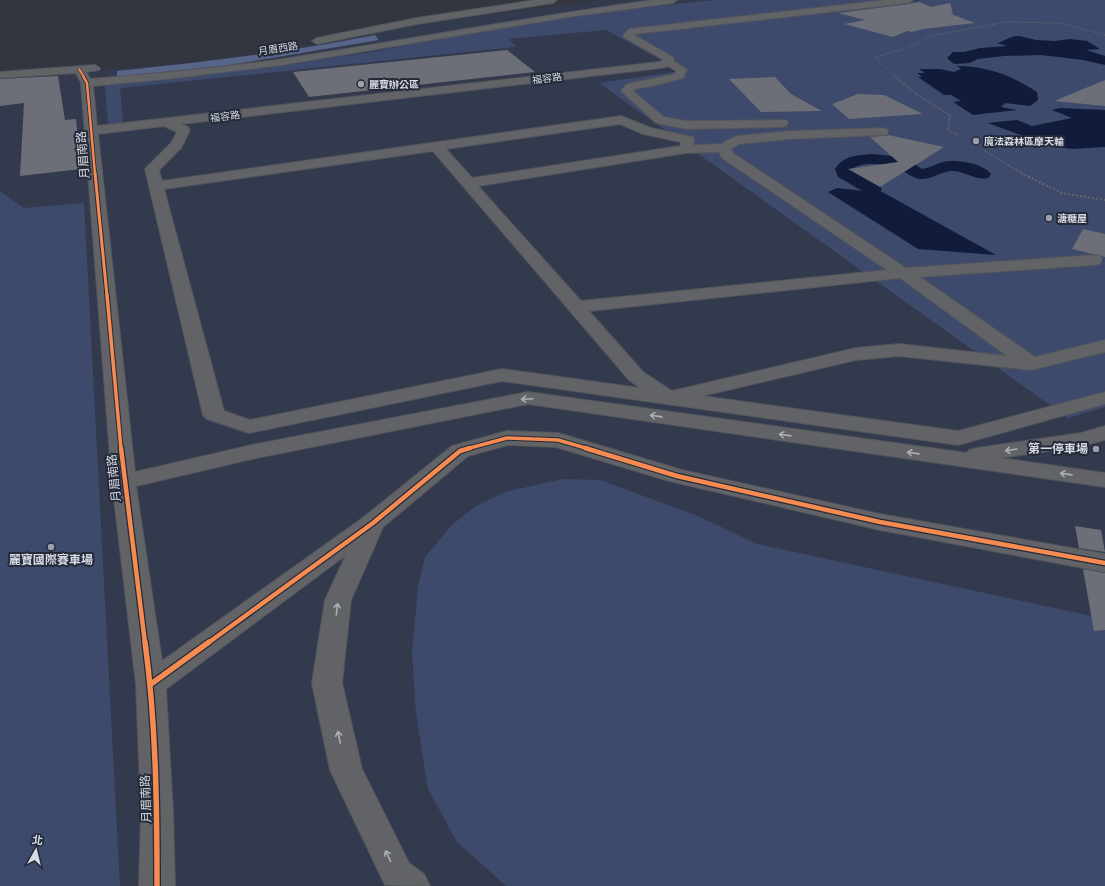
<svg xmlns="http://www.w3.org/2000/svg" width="1105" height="886" font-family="Overpass,'Noto Sans TC',sans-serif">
<rect width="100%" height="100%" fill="#33363f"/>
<path fill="#333a4e" d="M601,0h504v886h-1105v-807l196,-17 105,-15 130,-25z"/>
<path fill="#3e4a6b" d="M714,0h178l-72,9 108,-9h177v407l-37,11 -469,-335 82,-12 -75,-41 -97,9 7,8 -396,41 3,37 -15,2 -3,-43 174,-18 99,-15 153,-30 89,-11z
M0,191l24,17 60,-5 36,683h-120z
M563,479l37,1 98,36 59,28 348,75v267h-599l-49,-44 -29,-53 -12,-76 -4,-60 6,-66 7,-30 28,-33 23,-18 29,-14z"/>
<path fill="#576589" d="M375,35l4,5 -149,25 -113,12v-6c87,-9 173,-19 258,-36z"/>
<path fill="#111b3a" d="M1019,36l17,4 19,1 15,-2 17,2 13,8 -14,1 19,6v9l-22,-5 -42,-5 -37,1 -26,3 -9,4 -15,1 -7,-6 6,-6h11l16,-4 27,-2 -10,-3c8,-2 13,-7 22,-7z
M957,66c30,0 56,10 80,26l1,8 -8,6 -25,-3 -4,4 16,3 -44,5 -20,-13 8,-1 -10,-6h-7l-26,-18h4l-5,-4h8l-6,-4h21l14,3 7,-3z
M1060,108l45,2v37l-32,2 -42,-5 -10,-9 -33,-12 29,-3 15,6 40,-8 -20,-8z
M837,188l27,3 11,-3 121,67 -78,-6 -90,-57z"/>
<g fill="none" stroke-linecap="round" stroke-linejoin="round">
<path fill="#111b3a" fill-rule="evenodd" d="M872,154c18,1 35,4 50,15 7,-1 14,-5 21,-7 12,-3 40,1 48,12l-3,4c-12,3 -23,-7 -35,-7 -12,0 -21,9 -33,8 -8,-1 -12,-6 -19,-9 -10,-6 -42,-10 -49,0l27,15 3,4 -3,4c-14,3 -29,-10 -41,-16l-3,-8c8,-13 22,-14 37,-15z"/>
</g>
<path fill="#6c6f77" d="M919,2l12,5 19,-4 3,11h-2l24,9 -51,6 -12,3 -5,-1 -14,6 -49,-13 21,-4 -27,-7 71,-9z
M507,50l28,22 -226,25 -16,-25z
M58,76l7,44 11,-1 5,50 -61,7 4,-73 -24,3v-27z
M775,77l16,17 31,17 -61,1 -32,-33z
M1105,80v26l-51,-5z
M858,94l26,1 39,19 -74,5 -17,-15z
M888,135l56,12 -64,40 -32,-18 50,-7 -28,-25z
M1083,229l22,5v23l-33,-8z
M1075,526l26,4 4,22 -26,-4z
M1083,569l22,4v57l-11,1z"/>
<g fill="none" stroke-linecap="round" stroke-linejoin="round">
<g stroke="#51545c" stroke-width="2">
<path id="minor" d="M536,0h21l-4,3 -136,21 -100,20 -5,-3 5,-3 100,-20z
M653,0h24l-4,3 -104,14 -287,48 -116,14 -73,7 4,40 562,-64 5,-2 -39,-22 -2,-2 6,-7 256,-29h28l-4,3 -274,31 -1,1 39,22 1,4 13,9 -4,8 -26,7 -22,4 -2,2 31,26 23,4 99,-1 2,3 -2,3 -4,1 -95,2 -27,-5 -4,-1 -35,-32 6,-7 48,-10 1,-3 -8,-5 -7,2 -480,56 7,3 2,3 -9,18 -22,22 3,11 459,-65 30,12 42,9 1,3 -1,5 28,-1 15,-8 54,-5 92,-3 5,1 1,3 -1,3 -97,4 -51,5 -8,5 2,4 173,115 188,-13 6,1 2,4 -2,4 -6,1 -174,12 115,80 70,-17v12l-74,18 -132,-14 -43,4 -154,36 256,35 147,-39v12l-147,41 -456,-64 -253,52 -42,-14 -4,-4 -58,-246 26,-26 6,-11 -13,-6 -66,8 37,338 117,-27 276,-53 439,61 2,-3 8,-2 104,-15 24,-7v14l-23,6 -82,12 105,15v14l-577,-83 -276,55 -116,27 26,175 202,-144 88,-71 55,-15 51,2 124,37 198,44 225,40v18l-225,-42 -211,-49 -113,-34 -48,-2 -40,11 -85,71 -32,73 -9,83 20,86 47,94 15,11 6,12 -45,-1 -55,-115 -18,-87 13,-83 21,-45 -180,134 7,123 2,74h-36l2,-74 -5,-128 -24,-202 -31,-399 -5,-10 -76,5v-6l95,-7 5,3 -1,2 -13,2 4,7c65,-5 129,-11 193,-20 124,-19 246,-42 370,-59zM620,124l23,10 38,8 -1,4 -208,32 -26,-29zM433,151l196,229 11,8 -138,-19 -252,51 -26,-9 -60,-222zM719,152l3,6 165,112 -306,31 -103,-115 208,-33zM900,278l107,78 -108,-12 -43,4 -184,43 -29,-19 -54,-61z"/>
</g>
<path stroke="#66676b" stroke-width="1" stroke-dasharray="1.5 1.5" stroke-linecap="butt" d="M895,77l-20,-20 30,-8 26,-13 75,-14 54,1 45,12"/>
<path stroke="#66676b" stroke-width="1.5" stroke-dasharray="1.5 1.5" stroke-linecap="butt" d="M894,76l25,20 31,19 -2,15 10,5
M985,151l38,23"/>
<path stroke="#66676b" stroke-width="2" stroke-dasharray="2 2" stroke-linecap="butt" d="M1021,173l41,20 43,7"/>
<use href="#minor" fill="#626366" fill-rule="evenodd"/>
<g stroke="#242a39" stroke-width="3">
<path id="cycleway-far5" d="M79,69l5,8"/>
</g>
<g stroke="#242a39" stroke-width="4">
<path id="cycleway-far4" d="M83,76l4,7 8,91"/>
</g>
<g stroke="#242a39" stroke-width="5">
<path id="cycleway-far3" d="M95,173l12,123"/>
</g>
<g stroke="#242a39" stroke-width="5.5">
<path id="cycleway-far2" d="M107,295l14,154
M466,449l41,-11 51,2 31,9"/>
</g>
<g stroke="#242a39" stroke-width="7">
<path id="cycleway-far1" d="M121,448l24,195
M585,448l92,28 203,46 225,41
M208,643l165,-120 87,-72 10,-3"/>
</g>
<g stroke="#242a39" stroke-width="8">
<path id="cycleway" d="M145,642c11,81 12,163 12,244
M151,684l58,-42"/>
</g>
<use href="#cycleway-far5" stroke="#f68b52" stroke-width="2"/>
<use href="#cycleway-far4" stroke="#f68b52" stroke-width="2.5"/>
<use href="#cycleway-far3" stroke="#f68b52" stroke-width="3"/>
<use href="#cycleway-far2" stroke="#f68b52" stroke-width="3.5"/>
<use href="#cycleway-far1" stroke="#f68b52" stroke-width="4.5"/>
<use href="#cycleway" stroke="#f68b52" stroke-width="5.5"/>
</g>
<defs><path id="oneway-shaft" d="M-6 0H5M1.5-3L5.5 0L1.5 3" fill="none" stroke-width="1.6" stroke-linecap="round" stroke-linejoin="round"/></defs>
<g stroke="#adb0b8">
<use href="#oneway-shaft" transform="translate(527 399) rotate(177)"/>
<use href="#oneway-shaft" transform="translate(656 416) rotate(-172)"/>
<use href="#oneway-shaft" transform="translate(785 435) rotate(-172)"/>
<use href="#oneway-shaft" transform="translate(1011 450) rotate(171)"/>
<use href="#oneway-shaft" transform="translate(913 453) rotate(-172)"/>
<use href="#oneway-shaft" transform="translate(1066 474) rotate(-172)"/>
<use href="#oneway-shaft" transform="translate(337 609) rotate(-83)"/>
<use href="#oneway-shaft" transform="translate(339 737) rotate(-102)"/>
<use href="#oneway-shaft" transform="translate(388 856) rotate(-116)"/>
</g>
<g fill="#9da1aa" stroke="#242a39" stroke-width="1.5">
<circle cx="361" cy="84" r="4"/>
<circle cx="976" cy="141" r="4"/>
<circle cx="1049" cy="218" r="4"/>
<circle cx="1096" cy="449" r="4"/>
<circle cx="51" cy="547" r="4"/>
</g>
<g text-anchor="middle" stroke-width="4" stroke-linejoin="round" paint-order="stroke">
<g font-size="10" fill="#d6dae4" stroke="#242a39">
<text transform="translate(278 48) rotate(-9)" y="4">月眉西路</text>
<text transform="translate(547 78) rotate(-7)" y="4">福容路</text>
<text transform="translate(225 116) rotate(-7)" y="4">福容路</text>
</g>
<g font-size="10" font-weight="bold" fill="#d6dae4" stroke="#242a39" text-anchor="start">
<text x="369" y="88">麗寶辦公區</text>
<text x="984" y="145">魔法森林區摩天輪</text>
<text x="1057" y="222">溏糖屋</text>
</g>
<g font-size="12" fill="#d6dae4" stroke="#242a39">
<text transform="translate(83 155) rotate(-95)" y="4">月眉南路</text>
<text transform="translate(114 478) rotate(-96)" y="4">月眉南路</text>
<text transform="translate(146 799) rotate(-92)" y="4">月眉南路</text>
</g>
<g font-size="12" font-weight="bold" fill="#d6dae4" stroke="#242a39" text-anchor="end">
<text x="1088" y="453">第一停車場</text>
<text x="51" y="564" text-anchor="middle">麗寶國際賽車場</text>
</g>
</g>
<g transform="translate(36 850) rotate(8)" stroke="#242a39" stroke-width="3" paint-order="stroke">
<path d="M0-3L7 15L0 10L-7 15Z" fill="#d6dae4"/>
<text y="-6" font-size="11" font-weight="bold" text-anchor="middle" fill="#d6dae4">北</text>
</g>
</svg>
